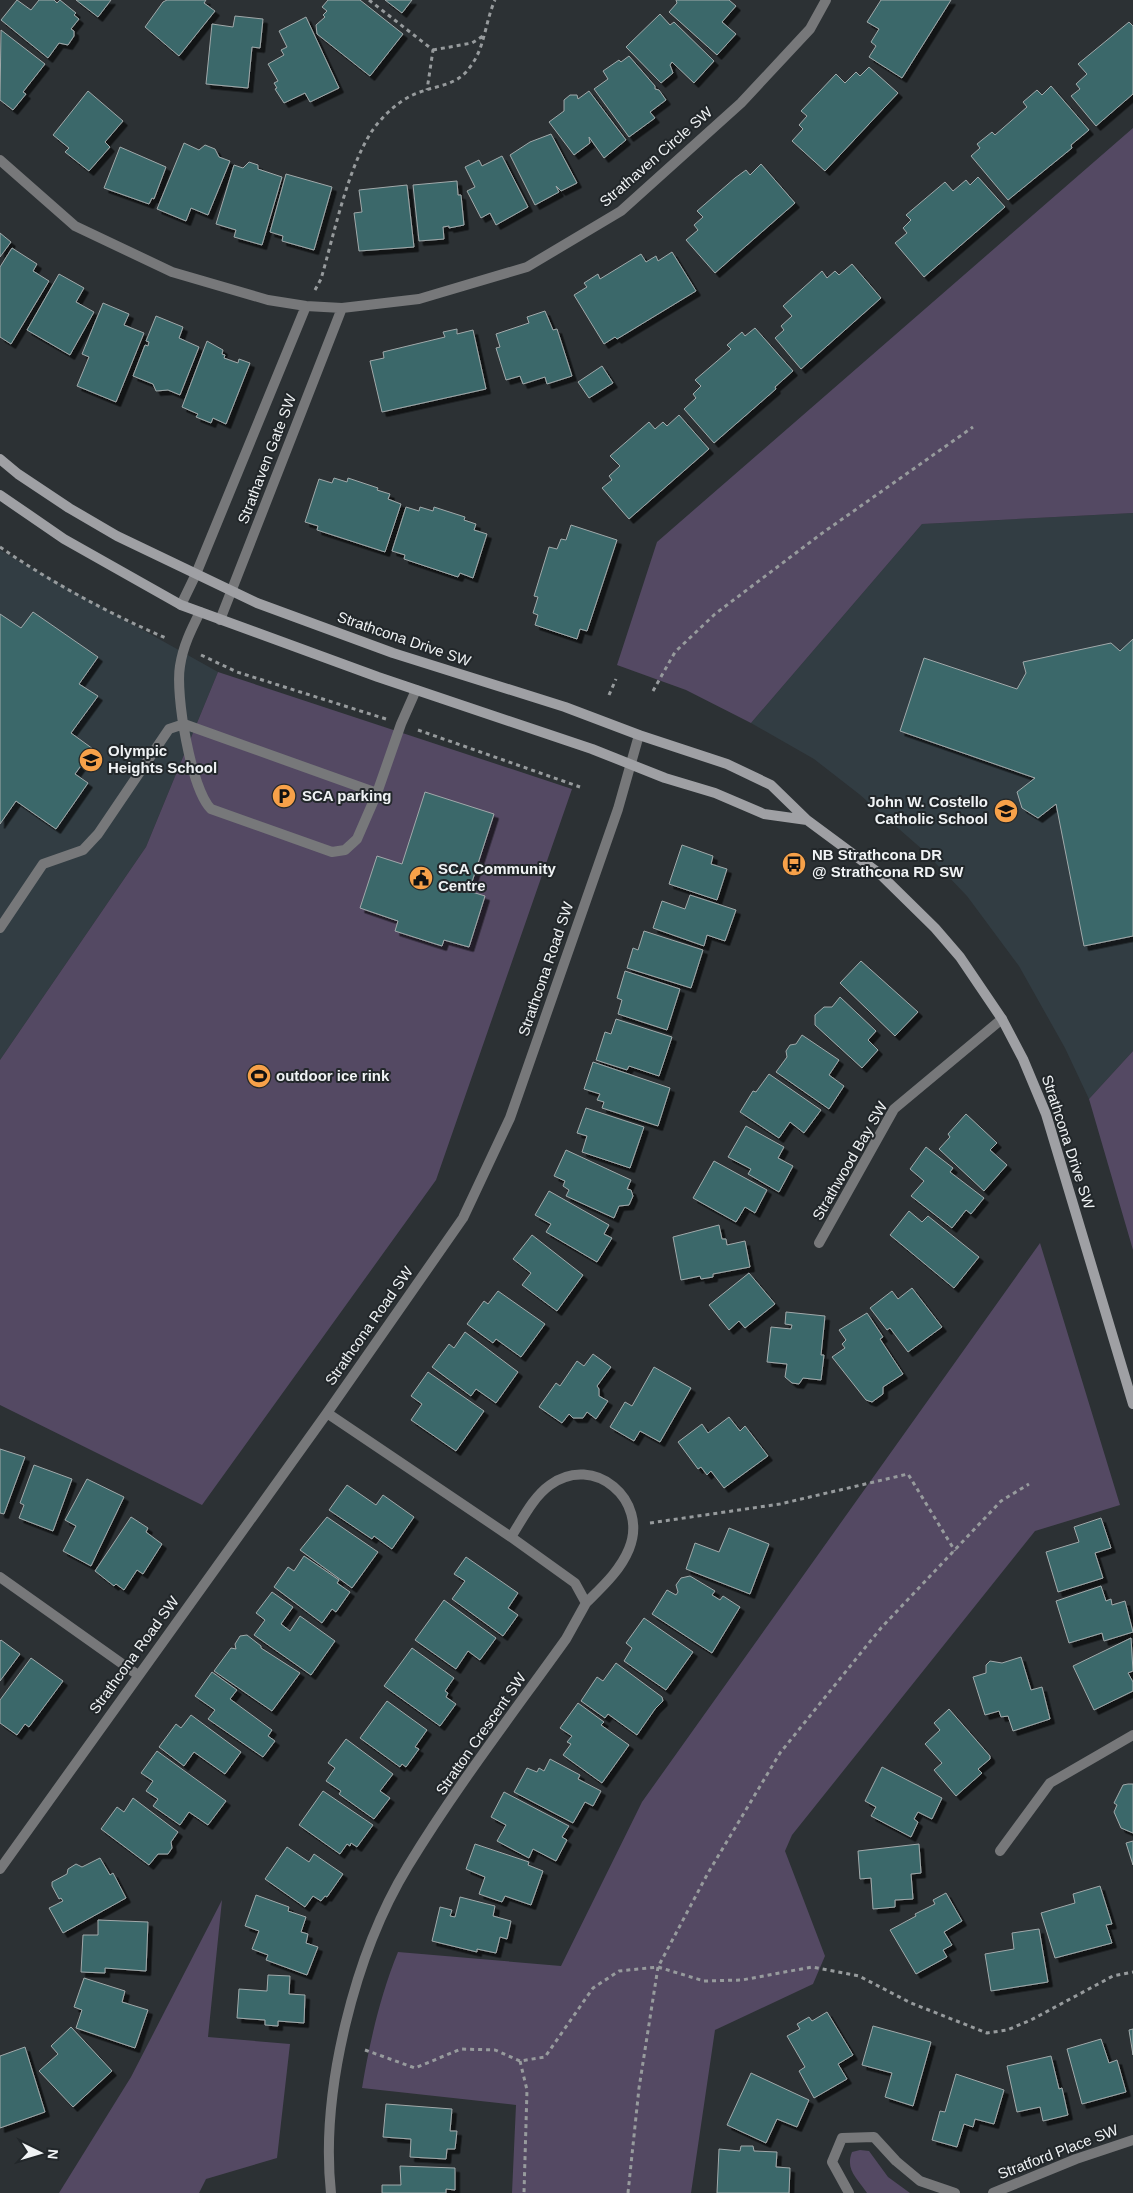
<svg xmlns="http://www.w3.org/2000/svg" width="1133" height="2193" font-family="Arial,sans-serif">
<defs>
<filter id="shadow"><feDropShadow dx="4.5" dy="4.5" stdDeviation="0" flood-color="#0009"/></filter>
</defs>
<rect width="100%" height="100%" fill="#2c3134"/>
<path fill="#323d43" d="M1133,513v538l-44,48 -24,-51 -46,-82 -52,-70 -44,-46 -64,-56 -45,-35 -63,-36 171,-199z
M0,550l218,122 -72,175 -146,213z"/>
<path fill="#544963" d="M1133,128v385l-211,11 -171,199 -65,-33 -69,-25 40,-123z
M218,672l354,117 -136,391 -234,325 -202,-100v-345l146,-213z
M1133,1051v199l-44,-151z
M1040,1243l80,262 -85,26 -243,304 -7,16 40,105 -12,28 -98,46 -24,163h-179l4,-88 -154,-17c8,-47 18,-92 36,-136l163,14 81,-164z
M222,1900l-14,137 82,7 -13,114 -71,21 -7,14h-140l72,-116z
M860,2150l9,1 19,26 22,16h-43c-10,-15 -22,-23 -15,-41z"/>
<path fill="#3a686b" stroke="#a1a9aa" filter="url(#shadow)" d="M17,0l14,10 8,-10h15l3,3 3,-3 16,13 -2,2 5,4 -8,10 3,2v5l-6,9 -9,-2 -11,15 -47,-38z
M76,0h35l-13,17z
M167,0h39l-2,3 11,8 -36,45 -34,-29 18,-25z
M328,0h32l43,34 -33,42 -53,-42 -1,-9 9,-8 -2,-2 4,-4 -5,-4z
M385,0h27l-10,13z
M676,0h53l7,6 -14,16 14,12 -19,21 -48,-43 8,-9z
M881,0h70l-49,78 -33,-21 7,-11 -5,-4 8,-13 -12,-7z
M660,14l10,11 4,-3 40,39 -20,22 -22,-21 -2,3 3,8 -12,10 -35,-36z
M235,16l28,3 -3,29 -8,-1 -4,41 -42,-4 6,-60 21,3z
M306,17l33,71 -29,14 -5,-9 -21,10 -9,-14 2,-1 -3,-5 4,-2 -10,-17 16,-9 -3,-5 6,-3 -8,-16z
M1129,22l4,4v68l-37,32 -25,-30 9,-7 -4,-5 11,-10 -9,-10z
M1,30l44,34 -22,28 3,2 -13,16 -13,-10z
M629,56l26,30v3l4,1 7,10 -16,12 5,6 -26,19 -35,-48 14,-10 -5,-8 16,-11 2,2z
M869,67l29,26 -73,78 -33,-30 11,-12 -4,-4 8,-9 -6,-5 35,-37 9,9 11,-11 4,4z
M1051,86l38,44 -18,15 1,3 -64,52 -37,-44 9,-8 -3,-4 15,-12 3,3 32,-28 -4,-5 14,-12 5,5z
M88,91l35,30 -18,21 5,5 -21,24 -24,-19 4,-4 -16,-13z
M589,91l37,49 -22,18 -15,-21 1,6 -16,12 -25,-33 15,-11v-11l6,-5h7l1,4z
M551,134l26,49 -16,8 -5,-5 3,6 -24,13 -25,-50 20,-13z
M184,143l15,7 6,-5 10,4 4,8 11,4 -22,54 -17,-7 -5,13 -29,-12z
M120,147l46,20 -12,32 -2,-1 -3,6 -45,-16z
M502,156l26,51 -32,18 -6,-12 -9,5 -14,-27 8,-4 -10,-20 14,-7 3,6z
M249,162l9,3v4l24,8 -20,68 -28,-8 2,-7 -20,-6 18,-59 9,3z
M761,164l34,39 -80,70 -29,-33 12,-10 -4,-5 9,-8 -6,-6 38,-33 11,-8 4,5z
M286,174l46,13 -18,63 -32,-9 1,-5 -13,-4z
M978,177l27,30 -81,70 -29,-34 12,-10 -4,-5 8,-8 -5,-5 39,-33 8,9 13,-11 4,5z
M457,181l1,14h3l3,30 -15,3v-2l-6,1 1,12 -25,2 -6,-56z
M407,185l7,62 -55,4 -5,-38 8,-1 -3,-22z
M0,233l11,9 -11,15z
M12,248l25,16 -4,7 16,10 -38,63 -11,-7v-70z
M672,252l24,39 -79,48 -2,-2 -11,7 -30,-49 13,-8 -3,-4 14,-9 2,5 41,-25 5,8 10,-6 2,5z
M852,264l29,34 -80,71 -26,-31 9,-8 -3,-4 11,-10 -9,-10 39,-35 5,7 8,-7 4,4z
M59,274l25,14 -8,14 18,10 -24,43 -43,-25z
M103,303l26,11 -5,11 20,8 -28,69 -39,-16 12,-29 -7,-3z
M545,311l8,19 4,-1 15,47 -25,8 -2,-7 -22,7 -3,-8 -14,4 -10,-32 4,-1 -4,-13 33,-11 -2,-6z
M156,316l27,11 -4,11 20,9 -19,48 -12,-5 -12,1 -3,-7 -20,-8 12,-31 3,1 1,-4 -3,-1z
M755,328l38,43 -18,16 1,2 -62,54 -30,-34 12,-11 -3,-4 8,-8 -6,-6 36,-31 -4,-4 15,-13 3,4z
M457,329v5l16,-4 13,59 -104,23 -12,-51 14,-3 -1,-6 62,-15 -2,-5z
M207,341l16,9 -1,4 3,1 -1,3 14,5 1,-4 11,4 -24,61 -13,-6 -2,5 -15,-6 2,-3 -16,-7z
M602,366l11,17 -24,15 -11,-16z
M679,415l30,34 -80,70 -27,-31 10,-8 -3,-4 11,-10 -10,-10 39,-34 6,7 8,-7 4,4z
M334,478l13,4 1,-4 30,10 -1,2 13,4 -2,5 13,5 -16,48 -68,-22 1,-4 -13,-4 14,-43 13,4z
M406,507l13,4 1,-4 13,4 1,-4 31,10 -1,3 12,4 -2,6 13,4 -14,44 -13,-5 -2,4 -54,-18 1,-4 -13,-4z
M571,525l46,15 -30,91 -7,-2 -3,10 -42,-14 3,-10 -5,-2 5,-16 -4,-1 15,-49 8,2 4,-10 5,1z
M33,612l65,45 -19,27 19,12 -27,37 22,16 -18,25 13,9 -32,46 -40,-28 -16,23v-210l21,14z
M1133,639v297l-49,10 -28,-142 -18,14 -16,-10 -5,-16 18,-14 -135,-47 24,-73 93,31 9,-16 -3,-11 88,-19 9,8z
M425,792l69,22 -25,77 16,5 -16,51 -25,-7 -2,6 -47,-15 3,-10 -38,-13 17,-52 25,8z
M682,845l31,11 -2,8 16,5 -10,31 -48,-16z
M690,895l46,15 -11,31 -18,-6 -3,11 -51,-18 9,-27 23,8z
M644,931l59,19 -12,38 -64,-20 6,-20 5,2z
M861,961l57,51 -23,24 -55,-53z
M625,971l55,18 -13,41 -49,-16 4,-14 -5,-2z
M840,997l36,34 -8,9 10,10 -16,18 -47,-43v-10l9,-8h8z
M616,1019l56,18 -13,39 -30,-10 -2,4 -31,-10 9,-28 6,2z
M802,1035l37,25 -10,15 15,11 -15,23 -53,-37 11,-15 -1,-6 4,-6 6,-1z
M593,1062l77,26 -12,38 -56,-18 2,-6 -7,-2 3,-6 -16,-5z
M769,1074l52,36 -17,23 -14,-11 -11,16 -39,-26 13,-21 3,1z
M586,1108l58,19 -14,41 -48,-16 5,-16 -10,-3z
M966,1114l31,29 -7,7 17,15 -23,26 -45,-42 11,-12 -2,-3z
M746,1126l38,21 -6,11 15,8 -14,26 -31,-18 3,-5 -23,-12z
M926,1147l27,21 -3,4 34,26 -13,16 -5,-4 -14,18 -41,-32 13,-15 -14,-12z
M566,1150l65,30 -4,9 4,1 2,6 -4,9 -10,1 -5,12 -48,-22 3,-6 -6,-4 2,-5 -11,-5z
M714,1161l53,29 -12,23 -10,-6 -9,15 -43,-24z
M549,1191l60,34 -5,9 8,4 -15,24 -51,-30 5,-8 -16,-9z
M909,1211l13,11 6,-6 51,41 -25,31 -64,-53z
M719,1225l3,14h4l1,6 18,-4 5,26 -37,7v3l-12,2 -1,-3 -19,4 -8,-43z
M532,1235l51,40 -26,36 -35,-26 9,-12 -18,-14z
M749,1273l26,31 -30,24 -6,-7 -10,9 -20,-25z
M912,1288l30,39 -34,25 -18,-24 -3,2 -17,-22 22,-17 6,8z
M498,1291l47,33 -24,33 -25,-18 -3,4 -26,-19 17,-23 4,3z
M786,1312l39,4 -4,39h3l-3,25 -18,-2 -4,6 -7,-1 -7,-6 2,-13 -20,-2 4,-35 20,2 1,-4 -7,-1z
M867,1313l16,24 -3,2 23,35 -20,13v7l-11,8 -6,-2 -34,-43 13,-9 -3,-4 4,-4 -7,-10z
M465,1332l53,40 -22,31 -20,-14 -5,7 -39,-29 17,-23 5,4z
M593,1354l18,13 -14,19 2,3v7l9,5 -12,18 -9,-7 -4,6h-10l-4,-4 -7,9 -23,-16 17,-24 4,3 17,-25 7,5z
M654,1367l37,21 -31,54 -20,-11 -6,10 -24,-14 15,-25 7,4z
M428,1372l56,39 -28,40 -45,-31 11,-16 -11,-8z
M729,1417l11,14 5,-5 23,30 -44,32 -13,-17 -4,4 -6,-8 -3,2 -20,-27 24,-18 6,9z
M0,1449l25,8 -21,57 -4,-1z
M34,1465l38,14 -19,52 -34,-13 5,-13 -4,-2z
M87,1479l37,18 -33,69 -28,-15 13,-25 -11,-6z
M347,1485l29,20 7,-10 31,22 -22,32 -18,-13 -2,3 -43,-29z
M131,1517l17,11 -2,4 16,12 -19,30 -6,-4 -13,20 -8,-6 -2,2 -19,-15z
M327,1517l51,35 -26,36 -52,-38z
M1101,1518l10,30 -16,5 8,25 -45,14 -12,-40 33,-10 -5,-15z
M729,1528l40,16 -19,50 -64,-25 9,-26 24,9z
M304,1556l35,24 -2,3 13,9 -14,20 -4,-3 -10,14 -48,-36 14,-20 6,4z
M466,1557l52,36 -10,15 10,7 -15,21 -51,-37 13,-18 -11,-7z
M690,1576l25,15 -3,4 8,5 3,-4 17,11 -28,46 -60,-39 15,-24 9,5 2,-3 -2,-7 5,-7z
M1101,1586l5,15 5,-2 1,6 13,-4 8,31 -29,9 -2,-8 -33,10 -13,-42z
M272,1592l21,15 -12,17 9,7 10,-15 35,25 -24,34 -57,-40 11,-15 -9,-7z
M444,1600l52,38 -16,22 -12,-9 -12,18 -41,-29z
M644,1618l49,34 -27,38 -42,-29 8,-13 -6,-5z
M247,1635l14,11v2l39,25 -28,38 -58,-40 17,-23 5,1 -1,-5 5,-8z
M1131,1638l2,33 -5,2 5,9v9l-39,19 -21,-44z
M1,1640l19,14 -20,27v-40z
M412,1648l42,30 -9,13 3,2 -2,4 10,7 -16,22 -56,-40z
M1021,1657l10,33 11,-3 8,32 -37,12 -5,-15 -7,1 -2,-6 -14,4 -12,-38 13,-4v-8l4,-4 12,2z
M31,1658l32,23 -34,46 -4,-3 -8,11 -17,-12v-23z
M616,1663l46,34 1,4 -8,8 -18,26 -29,-21 -3,4 -24,-17 16,-24 6,4z
M212,1672l25,18 -7,9 42,31 -4,6 7,5 -12,16 -55,-38 7,-9 -20,-14z
M387,1701l40,29 -12,17 4,2 -13,18 -4,-3 -2,3 -40,-29z
M578,1703l26,19 -3,3 28,20 -27,38 -39,-28 8,-11 -4,-2 5,-6 -12,-8z
M949,1709l41,47v3l-12,10 4,4 -26,23 -22,-26 8,-7 -17,-19 15,-14 -6,-7z
M191,1715l50,37 -16,22 -31,-22 -10,14 -25,-19 17,-23 5,4z
M346,1739l47,35 -13,17 10,7 -16,21 -35,-25 2,-3 -15,-10 9,-13 -7,-5z
M157,1751l69,50 -18,24 -19,-13 -9,13 -27,-19 5,-7 -12,-8 7,-10 -12,-8z
M550,1759l30,16 -2,4 23,12 -8,15 -8,-4 -12,21 -59,-31 13,-24 10,4 2,-4 5,3z
M882,1767l60,31 -10,21 -14,-7 -4,7 4,3 -7,15 -40,-21 5,-9 -11,-6z
M1128,1784h5v49l-12,-5 -7,-16 3,-7 -3,-2 9,-18z
M323,1791l50,34 -16,22 -6,-4 -1,3 -3,-2 -7,10 -41,-29z
M504,1792l65,34 -7,11 5,3 -11,21 -23,-12 -4,9 -32,-17 9,-16 -15,-8z
M133,1798l45,34 -7,10 1,6 -4,6h-10l-9,11 -48,-36 16,-22 7,5z
M1133,1841v24l-7,-22z
M475,1844l54,18 -1,3 15,6 -12,34 -26,-9 -3,6 -23,-8 6,-17 -19,-8z
M919,1844l2,29 -10,1 2,25 -18,1v7l-22,2 -2,-31 -11,1 -2,-28z
M287,1847l22,15 5,-8 29,20 -16,23 -2,-1 -4,5 -8,-5 -8,11 -40,-28z
M100,1858l10,17 3,-2 13,25 -63,35 -14,-25 14,-7 -2,-3 -2,1 -7,-13v-4l15,-8 1,-5 8,-5 6,3z
M1100,1886l12,38 -6,1 6,18 -57,15 -14,-45 34,-10 -2,-9z
M946,1893l16,28 -18,11 8,13 -9,5 4,7 -31,17 -26,-44 26,-14 -1,-2 20,-10 -2,-4z
M256,1895l33,12 -1,4 18,6 -5,15 7,2 -2,9 12,4 -11,28 -41,-15 2,-5 -16,-6 7,-18 -14,-5z
M460,1897l35,9 -2,10 18,5 -4,18 -7,-2 -4,16 -19,-4v3l-45,-11 8,-34 12,3 -2,6 5,1z
M98,1920l50,2 -2,49 -41,-3v5l-24,-1 2,-37h15z
M1039,1929l9,53 -57,9 -6,-37 29,-5 -2,-16z
M268,1975l22,1 -1,18 16,1 -1,28 -26,-2v5l-13,-1v-5l-28,-2 2,-29 28,2z
M84,1978l41,13 -3,11 26,8 -13,38 -59,-20 6,-18 -8,-3z
M827,2012l26,43 -15,9 9,15 -33,19 -15,-27 6,-4 -18,-31 13,-7 -3,-5 12,-7 3,4z
M873,2026l58,16 -18,64 -28,-9 7,-24 -30,-8z
M71,2027l41,44 -39,36 -34,-36 19,-17 -7,-8z
M1133,2029v26l-4,-25z
M1101,2039l8,24 8,-3 9,32 -44,12 -15,-55z
M25,2047l20,65 -45,16v-72z
M1051,2056l8,33 3,-1 6,27 -25,6 -3,-14 -23,5 -10,-46z
M751,2073l58,27 -12,27 -20,-8 -11,24 -39,-18z
M956,2074l48,16 -10,34 -19,-5 -2,8 -9,-3 -7,23 -25,-7 8,-29 5,1z
M386,2104l66,5 -2,22h7l-2,18h-8l-1,10 -36,-2 1,-18 -28,-2z
M741,2146h12l1,5 23,1 -1,15 14,1 -1,25h-72l2,-44 21,2z
M400,2166l55,2v22l-9,-1v4h-64v-8h19z"/>
<g fill="none" stroke-linecap="round" stroke-linejoin="round">
<path stroke="#979b9d" stroke-width="3" stroke-dasharray="4 4" stroke-linecap="butt" d="M369,0l64,50 -6,40
M433,50l39,-7 11,-7
M315,290l6,-11c13,-44 29,-123 57,-156 12,-14 25,-25 42,-31 19,-7 38,-7 50,-25 15,-19 15,-45 25,-67
M0,547c52,36 110,67 168,92
M201,655l36,17 149,47
M653,691l22,-39 40,-38 106,-80 152,-107
M609,695l7,-16
M418,730l162,57
M650,1523l130,-19 128,-30 47,77
M365,2050l50,18 46,-19 34,1 25,11 25,-4 48,-69 26,-17 39,-4 46,14 38,-1 70,-13 47,9 52,27 76,30 20,-3 24,-10 82,-44 20,-4
M520,2061l7,29 -3,103
M628,2193l11,-105 19,-121 50,-94 72,-120 101,-125 120,-127 28,-17"/>
<path stroke="#77787a" stroke-width="10" d="M200,612c-9,18 -17,34 -20,54 -5,28 11,123 31,143l121,43 13,-2 12,-11 20,-46 24,-69 15,-34
M0,928l43,-64 40,-14 15,-16 71,-105 15,-5 193,69"/>
<path stroke="#77787a" stroke-width="10" d="M0,160l75,66 97,46 96,28 38,6 36,2 77,-9 108,-32 94,-56 120,-108 69,-74 16,-29
M181,605l15,-31 110,-268
M220,620l122,-312
M819,1243l75,-134 108,-90
M327,1413l184,124 64,46 11,20 -20,36c-53,74 -110,148 -158,227 -53,87 -88,225 -77,327
M511,1537c11,-17 22,-40 39,-52 44,-32 99,15 79,64 -9,22 -27,38 -43,54
M0,1577l138,98
M1000,1851l50,-68 83,-48
M0,1869l327,-456 136,-195 47,-100 108,-309 21,-74
M849,2193l-17,-31 10,-24 32,-1 22,24 24,20 35,12
M993,2193l83,-34 57,-19"/>
<path stroke="#9fa0a4" stroke-width="10" d="M0,459l18,15 51,34 48,28 140,67 136,50 172,54 74,28 88,29 44,21 36,35 73,54 55,54 25,29 42,62 21,40 23,55 87,290
M0,495l64,44 117,66 197,72 214,72 73,29 50,15 49,21 43,6"/>
</g>
<defs>
<g id="school-disc" transform="scale(1.25)"><circle r="9.5" fill="#f7a149" stroke="#22272a"/><path d="M0-5L7-2L0 1L-7-2ZM-4 1L0 2.5L4 1V4Q0 6-4 4Z" fill="#111"/></g>
<g id="parking-disc" transform="scale(1.25)"><circle r="9.5" fill="#f7a149" stroke="#22272a"/><path d="M-3.5-5.5H1a3.5 3.5 0 0 1 0 7H-1V5.5H-3.5ZM-1-3.4V-.6H.8a1.4 1.4 0 0 0 0-2.8Z" fill="#111"/></g>
<g id="bus-disc" transform="scale(1.25)"><circle r="9.5" fill="#f7a149" stroke="#22272a"/><path d="M-5-6H5V4H4V6H2V4H-2V6H-4V4H-5ZM-3.5-4V0h7V-4ZM-3.5 1.2v1.5H-2V1.2ZM2 1.2v1.5H3.5V1.2Z" fill="#111"/></g>
<g id="civic-disc" transform="scale(1.25)"><circle r="9.5" fill="#f7a149" stroke="#22272a"/><path d="M-.6-6.5H3V-4.5H.6V-3L4-1V1h2V6H-6V1h2V-1L-.6-3ZM-1.2 2.5V6h2.4V2.5Z" fill="#111"/></g>
<g id="stadium-disc" transform="scale(1.25)"><circle r="9.5" fill="#f7a149" stroke="#22272a"/><path d="M0-5a6.5 5 0 1 0 0 10a6.5 5 0 1 0 0-10ZM-3.5-1.8h7v3.6h-7Z" fill="#111"/></g>
</defs>
<g fill-rule="evenodd">
<use href="#school-disc" x="91" y="760"/>
<use href="#parking-disc" x="284" y="796"/>
<use href="#school-disc" x="1006" y="811"/>
<use href="#bus-disc" x="794" y="864"/>
<use href="#civic-disc" x="421" y="878"/>
<use href="#stadium-disc" x="259" y="1076"/>
</g>
<g text-anchor="middle" stroke-width="4" stroke-linejoin="round" paint-order="stroke">
<g font-size="15" fill="#f0f3f5" stroke="#22272a">
<text transform="translate(656 157) rotate(-41)" y="5">Strathaven Circle SW</text>
<text transform="translate(267 459) rotate(-69)" y="5">Strathaven Gate SW</text>
<text transform="translate(404 639) rotate(19)" y="5">Strathcona Drive SW</text>
<text transform="translate(546 969) rotate(-71)" y="5">Strathcona Road SW</text>
<text transform="translate(1068 1142) rotate(72)" y="5">Strathcona Drive SW</text>
<text transform="translate(850 1161) rotate(-60)" y="5">Strathwood Bay SW</text>
<text transform="translate(369 1326) rotate(-55)" y="5">Strathcona Road SW</text>
<text transform="translate(134 1655) rotate(-54)" y="5">Strathcona Road SW</text>
<text transform="translate(481 1734) rotate(-55)" y="5">Stratton Crescent SW</text>
<text transform="translate(1058 2152) rotate(-21)" y="5">Stratford Place SW</text>
</g>
<g font-size="15" font-weight="bold" fill="#f0f3f5" stroke="#22272a" text-anchor="start">
<text x="108" y="756">Olympic<tspan x="108" dy="17">Heights School</tspan></text>
<text x="302" y="801">SCA parking</text>
<text x="988" y="807" text-anchor="end">John W. Costello<tspan x="988" dy="17">Catholic School</tspan></text>
<text x="812" y="860">NB Strathcona DR<tspan x="812" dy="17">@ Strathcona RD SW</tspan></text>
<text x="438" y="874">SCA Community<tspan x="438" dy="17">Centre</tspan></text>
<text x="276" y="1081">outdoor ice rink</text>
</g>
</g>
<g transform="translate(40 2153) rotate(95)" stroke="#22272a" stroke-width="4" paint-order="stroke">
<path d="M0-4L9 19L0 12L-9 19Z" fill="#f0f3f5"/>
<text y="-8" font-size="14" font-weight="bold" text-anchor="middle" fill="#f0f3f5">N</text>
</g>
</svg>
